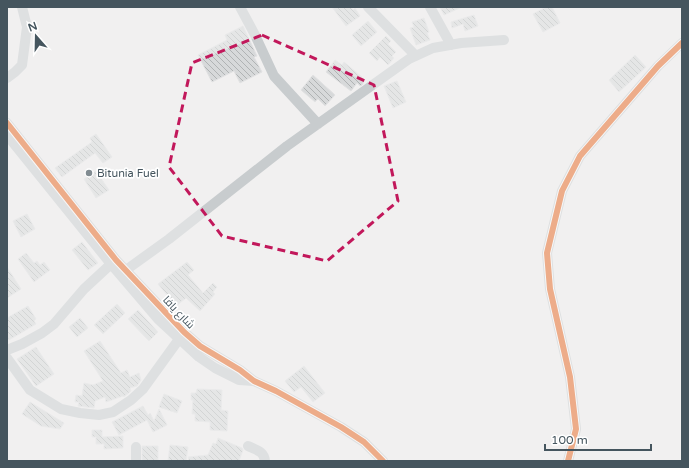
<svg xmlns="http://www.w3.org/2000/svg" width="689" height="468" font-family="'Varela Round',Cairo,sans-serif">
<defs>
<pattern id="building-back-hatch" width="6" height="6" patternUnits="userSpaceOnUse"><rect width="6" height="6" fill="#d7d9da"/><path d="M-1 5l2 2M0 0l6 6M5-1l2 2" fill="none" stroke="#b0b3b4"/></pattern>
</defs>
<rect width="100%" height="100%" fill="#f1f0f0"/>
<path fill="url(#building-back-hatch)" stroke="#e2e2e3" d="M332,7h19l2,3 2,-2 5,8 -14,10z
M440,7h22l-18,8z
M546,7h6l8,16 -17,9 -10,-18z
M474,15l4,11 -13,5 -2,-7 -11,4 -1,-6z
M424,18l5,14 -2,1 3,7 -14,5 -6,-17 4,-1 -2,-5z
M368,21l9,11 -16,14 -9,-11z
M243,26l14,30 -3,1 8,15 -22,11 -6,-12 -22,11 -14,-27 29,-15 -2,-5z
M386,36l5,5 -3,3 8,8 -4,4 2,2 -6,7 -8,-8 -3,4 -8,-8z
M635,55l11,12 -27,25 -10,-12z
M335,60l7,5 2,-3 18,15 -1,2 3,2 -2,4 -2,1 -3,-3 -6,8 -25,-19z
M313,75l22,20 -10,11 -7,-7 -3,3 -14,-12z
M397,81l9,21 -13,6 -9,-22z
M96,134l16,23 -9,6 -8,-10 -33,24 -7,-9 37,-26 -2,-4z
M96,171l13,19 -13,8 -12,-19z
M27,214l8,15 -14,8 -8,-16z
M82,242l16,21 -10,7 -16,-20z
M26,253l8,10 3,-2 3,4 4,-3 6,8 -16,12 -16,-23z
M187,262l7,8 -6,5 15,18 10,-10 4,4 -4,5 2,2 -15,17 -14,-13 -10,8 -18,-22z
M7,267l14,22 -14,9z
M117,304l8,9 -22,21 -9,-9z
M28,306l8,13 -2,2 2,3 -27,16 -2,-3v-19z
M138,310l20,22 -9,9 -21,-22z
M80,318l8,10 -11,9 -8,-10z
M100,341l21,32 6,-3 3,7 9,-4 2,7 -4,6 -7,2 1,3 -7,6 -1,-1 -17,6 -1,-5 -10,4 -1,7 -16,-2 1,-4h-4l1,-7 6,1 2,-13 9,2 10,-4 -19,-30z
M36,347l18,27 -18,12 -19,-27z
M304,366l21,27 -12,9 -12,-15 -7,5 -9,-11z
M197,389l25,1 -1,20 7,1 -1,20 -17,-1v-8l-15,-1v-7h-3l1,-14h-2v-7h5z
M164,394l18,7 -5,12 -18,-6z
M30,402l34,21 -4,6 -19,-3 -19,-12z
M143,406l5,9 2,-2 4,8 5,-12 8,16 -14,7 -6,-12 -28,15 -7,-13z
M92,430h10v7l21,-1v12l-19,1v-5h-8v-7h-4z
M218,438l24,10 1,2 -4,11h-50l-1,-4 20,-2 5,-12 3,1z
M170,445l18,2 -2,14h-18z
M142,446h16v15h-16z"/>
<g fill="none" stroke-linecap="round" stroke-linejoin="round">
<path stroke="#c8ccce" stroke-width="10" d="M240,7l15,28 19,41 44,48
M368,7l48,49
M430,7l21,38
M7,78l8,-6 7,-7 5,-38 -5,-20
M7,123l109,137 68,72 16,14 40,24 14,11 22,10 65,36 23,15 19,19
M7,135l104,129 47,55 41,38 16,11 24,12 15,1
M126,270l43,-31 118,-93 122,-87 24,-11 28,-5 43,-3
M7,350l15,-6 20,-11 12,-9 30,-35 27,-25
M7,358l23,32 31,19 19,4 19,2 14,-3 18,-12 12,-11 39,-54
M248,446c8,4 16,5 17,15
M136,461v-14
M568,461l8,-32 -6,-52 -20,-88 -3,-36 15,-62 18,-35 78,-90 24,-23"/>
<g stroke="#fff" stroke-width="8">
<path id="cycleway" d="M7,123l109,137 68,72 16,14 40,24 14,11 22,10 65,36 23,15 19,19
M568,461l8,-32 -6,-52 -20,-88 -3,-36 15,-62 18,-35 78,-90 24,-23"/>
</g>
<use href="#cycleway" stroke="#e8590c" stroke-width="6"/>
</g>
<path d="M0 0H689V468H0ZM262,35l112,50 24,116 -71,60 -105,-25 -53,-69 23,-104z" fill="#f1f0f0" fill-opacity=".55" fill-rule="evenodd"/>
<path fill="none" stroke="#c2185b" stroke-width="3" stroke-dasharray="8 5" stroke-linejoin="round" d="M262,35l112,50 24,116 -71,60 -105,-25 -53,-69 23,-104z"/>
<circle fill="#818b91" stroke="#fff" stroke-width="1.5" cx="89" cy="173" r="4"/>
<g text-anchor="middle" stroke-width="3.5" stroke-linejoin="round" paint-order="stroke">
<g font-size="11" fill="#45555e" stroke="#fff" text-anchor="start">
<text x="97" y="177">Bitunia Fuel</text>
</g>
<g font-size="11" fill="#45555e" stroke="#fff">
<text transform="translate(179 312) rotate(46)" y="4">شارع يافا</text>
</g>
</g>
<rect width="689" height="468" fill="none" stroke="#45555e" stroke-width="16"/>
<g transform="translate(36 36) rotate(340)" stroke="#ffffff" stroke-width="3" paint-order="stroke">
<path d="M0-3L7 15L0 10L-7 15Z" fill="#45555e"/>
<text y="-6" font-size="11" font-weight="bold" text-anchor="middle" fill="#45555e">N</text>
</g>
<path d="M545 444v6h106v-6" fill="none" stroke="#45555e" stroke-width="2"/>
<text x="551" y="444" font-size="12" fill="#45555e" stroke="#ffffff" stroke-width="3" paint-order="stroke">100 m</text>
</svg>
